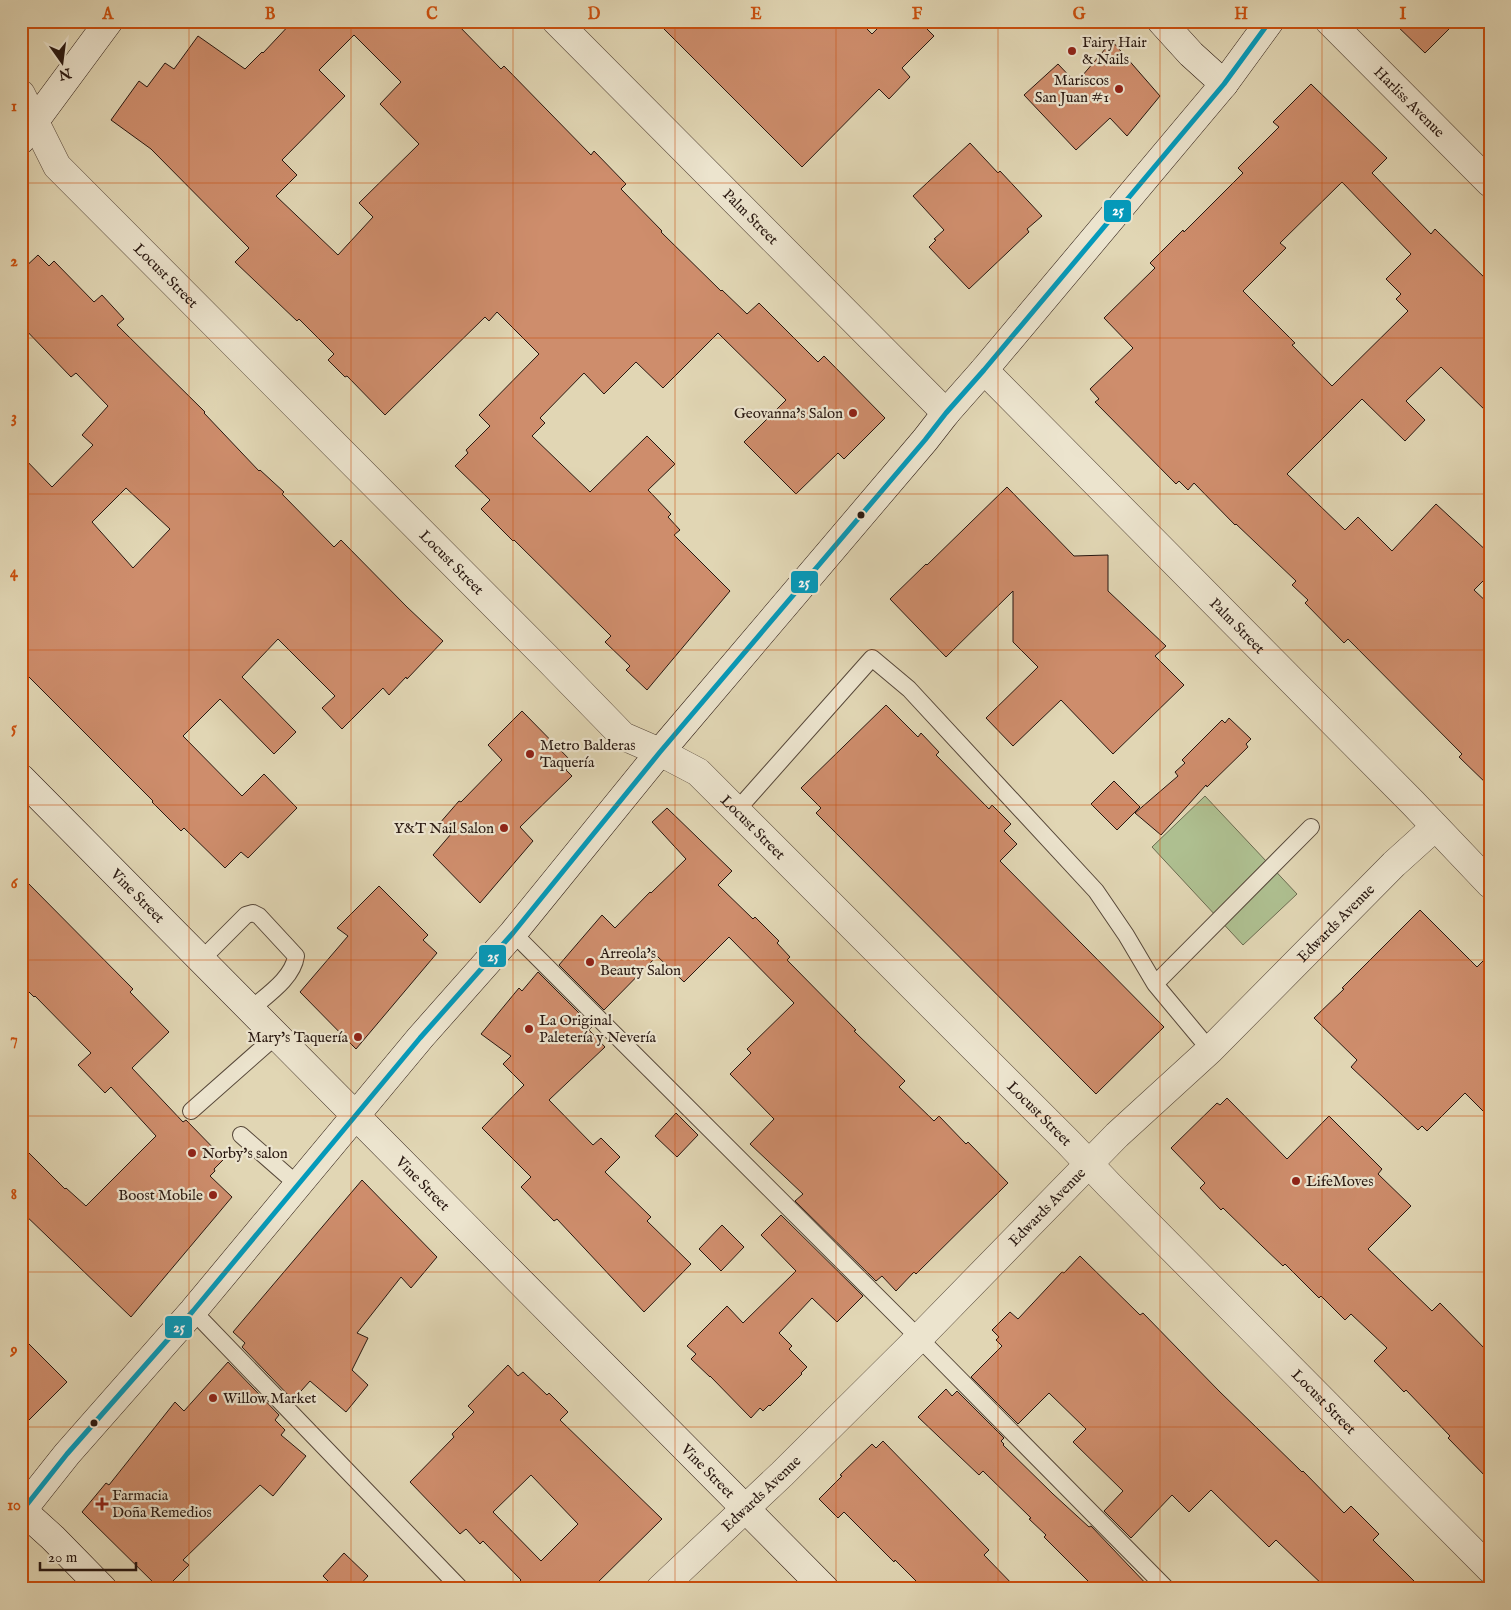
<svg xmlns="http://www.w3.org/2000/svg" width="1511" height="1610" font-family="'IM FELL English',serif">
<rect width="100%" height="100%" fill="#e1d6b4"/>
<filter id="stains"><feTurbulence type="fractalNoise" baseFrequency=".004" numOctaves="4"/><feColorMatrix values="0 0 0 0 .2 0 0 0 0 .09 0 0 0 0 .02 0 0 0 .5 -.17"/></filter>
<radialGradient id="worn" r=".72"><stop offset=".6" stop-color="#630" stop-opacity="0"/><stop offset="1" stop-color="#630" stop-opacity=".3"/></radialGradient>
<path fill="#aebf90" stroke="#6b6b50" d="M1205,796l92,98 -54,51 -91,-98z"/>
<path fill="#ce8d6c" stroke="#281710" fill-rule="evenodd" d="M293,21h161l47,48 3,-3 87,89 3,-4 32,33 -5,5 41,42 -1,1 60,59 1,-1 25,24 12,-11 59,59 6,-6 61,62 -41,41 -6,-6 -42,41 -52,-52 42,-42 -68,-67 -55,55 -27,-26 -32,32 -20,-21 -44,45 5,5 -13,13 58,56 57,-56 28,28 -27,26 23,24 -3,3 12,13 -6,5 56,56 -83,99 -21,-20 4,-4 -25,-24 6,-6 -97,-96 -1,1 -32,-32 9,-9 -35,-34 13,-13 -2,-3 24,-24 -11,-11 60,-61 -42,-42 -8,9 -4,-4 -100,98 -38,-39 -2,1 -17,-17 6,-6 -35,-35 -2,2 -62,-59 14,-14 -98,-99 -40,-29 28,-39 8,6 18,-24 9,6 24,-33 47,33 17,-17 1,1zM354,35l47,47 -21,22 39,40 -60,59 14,14 -35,38 -62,-59 21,-21 -15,-15 63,-64 -26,-26z
M656,21h203l13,13 13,-13h34l15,15 -32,32 8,9 -21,22 -10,-10 -77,78z
M1392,21h65l-32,32z
M1112,41l48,55 -33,40 -17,-18 -34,32 -52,-55 34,-31 18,19z
M1311,84l76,74 -15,15 59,61 4,-5 55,54v132l-49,-48 -35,34 19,19 -20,21 -43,-42 -75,75 58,56 13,-13 34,34 44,-47 54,50v20l-16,16 16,15v182l-31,-30 3,-3 -114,-115 -4,4 -39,-40 3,-3 -16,-15 4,-4 -60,-57 -1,1 -41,-42 -6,7 -9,-9 -3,3 -81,-82 4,-3 -9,-10 43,-41 -29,-30 51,-50 -5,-5 33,-33 1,2 59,-59 -5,-5 41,-41 -6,-5zM1342,182l69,72 -25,25 15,15 -5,5 12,12 -76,75 -40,-41 3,-2 -52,-52 43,-43 -6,-5z
M970,143l28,30 2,-2 42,45 -15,13 2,3 -60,57 -40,-42 7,-7 -2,-1 10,-9 -31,-34z
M38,255l11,11 5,-5 40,41 8,-7 22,24 -7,6 88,87 -1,1 55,58 1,-1 24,22 -2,2 52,53 7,-7 66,67 36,34 -36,38 -1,-2 -17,18 -6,-7 -41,41 -20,-21 13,-12 -57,-57 -36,38 54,55 -22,22 -54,-55 -37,37 59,60 22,-22 33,34 -49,50 -7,-6 -16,16 -41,-40 -3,3 -29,-29 1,-1 -132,-132v-214l31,32 41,-42 -11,-10 26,-29 -32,-33 -5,4 -50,-52v-54zM126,488l44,41 -37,39 -41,-46z
M1007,487l67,69 34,-1v36l58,55 -11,10 29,29 -71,69 -52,-54 -48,46 -27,-28 52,-51 -25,-25v-51l-67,66 -56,-58 36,-35 1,1z
M886,705l32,32 3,-4 18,19 -3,3 53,54 3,-4 19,19 -7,7 13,13 -17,17 164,166 -68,67 -280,-281 5,-5 -20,-20z
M522,711l51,52 -7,7 6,6 -52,51 13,14 -53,62 -47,-48 18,-21 -12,-10 20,-23 2,1 41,-42 -14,-15z
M1229,718l22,21 -5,5 2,3 -41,40 -1,-2 -45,50 -26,-22 43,-37 -3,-4 10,-9 -3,-3 40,-40 3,3z
M1114,781l26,26 -23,23 -26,-26z
M667,808l65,63 -14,14 35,34 2,-2 24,24 -2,2 13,14 -3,3 69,70 -2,1 51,50 -6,6 35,34 5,-5 27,28 2,-2 40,41 -92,91 -2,-2 -18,19 -14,-15 -6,5 -81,-80 8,-7 -53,-50 24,-25 -44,-45 21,-21 -4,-4 47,-46 -65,-66 -45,45 -27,-26 -53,54 -45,-45 43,-50 13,13 35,-36 1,1 35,-34 -34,-37z
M21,876l112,113 -3,3 39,40 -37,36 51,54 3,-2 38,39 -10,10 1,2 -5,5 22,21 -101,120 -110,-106v-66l44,44 1,-1 20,18 70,-70 -45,-49 -6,6 -27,-28 13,-12 -56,-57 -1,1 -13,-13z
M379,886l49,49 -5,5 14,13 -81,96 -56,-57 48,-56 -11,-8z
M1420,910l57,57 13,-13v164l-25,-25 -38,38 -5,-5 -4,4 -67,-63 6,-7 -43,-42 30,-29 -2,-1z
M538,972l52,52 -1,1 3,2 -3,3 16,17 -56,53 44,45 8,-7 19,19 -15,15 46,45 -4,4 44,43 -47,48 -87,-93 -3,2 -33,-34 10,-10 -49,-49 42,-43 -21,-21 8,-8 -30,-22 38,-46 3,3z
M1227,1098l60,61 42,-43 53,53 -4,5 33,32 -43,43 64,62 8,-8 50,51v127l-42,-43 2,-2 -44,-46 -2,2 -30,-31 13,-13 -36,-34 -6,6 -24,-24 -2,2 -34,-34 -2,2 -21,-20 -39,-38 -2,2 -21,-22 5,-5 -34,-35 46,-45 3,2z
M676,1113l22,22 -21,22 -22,-21z
M362,1180l75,77 -26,31 -10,-11 -44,56 11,5 -16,32 16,15 -22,27 -36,-31 -17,19 -51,-53 3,-4 -12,-11z
M781,1215l82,81 -26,26 -25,-24 -33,35 13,13 -3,3 18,18 -6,6 1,1 -32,32 -1,-1 -6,6 -3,-3 -9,10 -41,-42v1l-19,-18 5,-5 -9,-8 40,-40 16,17 53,-52 -35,-36z
M722,1225l22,22 -23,24 -22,-22z
M1080,1256l60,59 3,-2 76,78 83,81 1,-1 41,42 7,-7 28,28 -6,6 49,49h-95l-51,-49 -7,7 -58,-57 -22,22 -17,-17 -41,43 -27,-27 19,-20 -50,-49 13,-13 -37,-36 -31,31 -47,-47 31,-31 -6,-6 3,-3 -7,-7 18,-18 8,7 44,-47 2,1z
M21,1336l46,46 -46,46z
M228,1362l51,53 -4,5 10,10 -4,5 25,21 -33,40 -13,-11 -77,75 6,5 -24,24h-5l-78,-77 24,-29 3,2 66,-83 9,9z
M508,1365l10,11 5,-4 24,23 2,-2 19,19 -8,8 102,99 -71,70h-78l8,-9 -38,-39 -3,3 -14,-15 -6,5 -50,-52 44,-45 -2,-3 22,-22 -6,-6zM531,1475l47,49 -37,37 -48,-49z
M946,1389l6,7 5,-5 47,47 -3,3 3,3 -1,1 50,49 36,33 2,-1 60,63h-55l-52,-52 2,-2 -17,-16 2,-1 -48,-47 -4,4 -61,-58z
M883,1441l106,109 -5,5 33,34h-93l-29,-29 -1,2 -50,-50 -6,6 -19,-19 23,-23 -2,-1 32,-31 4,4z
M344,1553l24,23 -12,13h-20l-13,-13z"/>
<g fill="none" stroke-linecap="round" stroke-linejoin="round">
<g stroke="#564739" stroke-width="18">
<path id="lane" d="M737,810l135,-152 37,31 187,202 30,44 29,49 156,-157
M513,933l406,405 248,251
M202,959l44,-44 7,-2 6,3 37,40c-3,22 -29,39 -45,53
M1155,984l55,66
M191,1111l86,-76
M241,1135l57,50
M193,1311l268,278"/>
</g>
<g stroke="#564739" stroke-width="29">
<g id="street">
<path id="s1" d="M556,21l390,392"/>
<path id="s2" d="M1329,21l161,162"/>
<path id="s3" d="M21,94l36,72 493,495 73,75 37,16 38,20 371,371 40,42 381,384"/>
<path id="s4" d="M984,370l429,433 77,81"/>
<path id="s5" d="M660,1589l122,-115 137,-136 198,-203 93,-85 184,-186 41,-37"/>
</g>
</g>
<g stroke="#281710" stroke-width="29">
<g id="secondary">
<path d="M1161,21l30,33 33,30"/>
<path d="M21,140l88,-119"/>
<path id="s6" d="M21,778l804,811"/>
<path d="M21,1509l32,29 50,51"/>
<path d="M21,1512l46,-58 126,-143 227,-273 93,-105 147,-181 265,-312 21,-27 38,-43 240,-286 46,-63"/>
</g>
</g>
<use href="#lane" stroke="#ece4ce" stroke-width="16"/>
<use href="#street" stroke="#ece4ce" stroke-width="28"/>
<use href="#secondary" stroke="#ece4ce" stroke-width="28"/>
<g stroke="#ece4ce" stroke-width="9">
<path id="bus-1" d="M21,1512l46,-58 126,-143 227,-273 93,-105 147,-181 265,-312 21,-27 38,-43 240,-286 46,-63"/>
</g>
<use href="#bus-1" stroke="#049abb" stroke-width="5"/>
</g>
<path fill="none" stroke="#cb4f0d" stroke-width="1" stroke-opacity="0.55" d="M189,21v1568M351,21v1568M513,21v1568M675,21v1568M836,21v1568M998,21v1568M1160,21v1568M1322,21v1568M21,183h1469M21,338h1469M21,494h1469M21,650h1469M21,805h1469M21,960h1469M21,1116h1469M21,1272h1469M21,1427h1469"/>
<g fill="#8f2418" stroke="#ece4ce" stroke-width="2">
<circle cx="1072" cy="51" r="5"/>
<circle cx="1119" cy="89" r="5"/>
<circle cx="853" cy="413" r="5"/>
<circle cx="530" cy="754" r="5"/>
<circle cx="504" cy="828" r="5"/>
<circle cx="590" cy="962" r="5"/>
<circle cx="529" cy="1029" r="5"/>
<circle cx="358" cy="1037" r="5"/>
<circle cx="192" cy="1153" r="5"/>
<circle cx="1296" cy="1181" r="5"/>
<circle cx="213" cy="1195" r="5"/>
<circle cx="213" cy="1398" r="5"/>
<path d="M99.5 1496.5h5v5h5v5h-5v5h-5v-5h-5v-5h5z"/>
</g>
<g fill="#281710" stroke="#ece4ce" stroke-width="2">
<circle cx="861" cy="515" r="4.5"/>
<circle cx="94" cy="1423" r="4.5"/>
</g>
<g text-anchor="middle" stroke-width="4.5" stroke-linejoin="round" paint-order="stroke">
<g font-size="15" fill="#281710" stroke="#ece4ce" text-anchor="start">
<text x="1082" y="47">Fairy Hair<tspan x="1082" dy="17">&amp; Nails</tspan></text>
<text x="1109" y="85" text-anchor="end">Mariscos<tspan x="1109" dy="17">San Juan #1</tspan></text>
<text x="843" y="418" text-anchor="end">Geovanna's Salon</text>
<text x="540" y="750">Metro Balderas<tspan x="540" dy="17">Taquería</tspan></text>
<text x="494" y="833" text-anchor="end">Y&amp;T Nail Salon</text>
<text x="600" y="958">Arreola's<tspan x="600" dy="17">Beauty Salon</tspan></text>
<text x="539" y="1025">La Original<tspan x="539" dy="17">Paletería y Nevería</tspan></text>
<text x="348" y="1042" text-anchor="end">Mary's Taquería</text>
<text x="202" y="1158">Norby's salon</text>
<text x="1306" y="1186">LifeMoves</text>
<text x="203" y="1200" text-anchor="end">Boost Mobile</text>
<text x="223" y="1403">Willow Market</text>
<text x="112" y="1500">Farmacia<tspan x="112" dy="17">Doña Remedios</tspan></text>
</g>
<g font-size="15" fill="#281710" stroke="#ece4ce">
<text dy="5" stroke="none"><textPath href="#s2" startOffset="114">Harliss Avenue</textPath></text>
<text dy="5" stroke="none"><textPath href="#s1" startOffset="276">Palm Street</textPath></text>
<text dy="5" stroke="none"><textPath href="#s3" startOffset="235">Locust Street</textPath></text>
<text dy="5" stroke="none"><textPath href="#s3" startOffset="640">Locust Street</textPath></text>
<text dy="5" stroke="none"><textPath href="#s4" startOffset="360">Palm Street</textPath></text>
<text dy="5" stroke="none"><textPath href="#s3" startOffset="1045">Locust Street</textPath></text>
<text dy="5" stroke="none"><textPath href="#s6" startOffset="166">Vine Street</textPath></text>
<text dy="5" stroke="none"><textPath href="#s5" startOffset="949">Edwards Avenue</textPath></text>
<text dy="5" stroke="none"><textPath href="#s3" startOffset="1450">Locust Street</textPath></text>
<text dy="5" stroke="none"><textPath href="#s6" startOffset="571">Vine Street</textPath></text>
<text dy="5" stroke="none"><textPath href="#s5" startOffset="544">Edwards Avenue</textPath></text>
<text dy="5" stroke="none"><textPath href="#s3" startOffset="1855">Locust Street</textPath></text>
<text dy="5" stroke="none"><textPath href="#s6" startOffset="976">Vine Street</textPath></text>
<text dy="5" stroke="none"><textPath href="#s5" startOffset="139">Edwards Avenue</textPath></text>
</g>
</g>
<g stroke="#ece4ce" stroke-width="2">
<rect x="1103" y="199" width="29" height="24" rx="5" fill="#049abb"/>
<rect x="790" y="570" width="29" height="24" rx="5" fill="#049abb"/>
<rect x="478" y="944" width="29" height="24" rx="5" fill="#049abb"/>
<rect x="164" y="1315" width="29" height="24" rx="5" fill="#049abb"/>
</g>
<g font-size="14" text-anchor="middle" font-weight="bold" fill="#fff">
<text x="1118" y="215">25</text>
<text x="804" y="587">25</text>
<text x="493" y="961">25</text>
<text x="179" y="1332">25</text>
</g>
<rect width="1511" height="1610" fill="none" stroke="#e1d6b4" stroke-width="55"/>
<g transform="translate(62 62) rotate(166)" stroke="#ece4ce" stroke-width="4" paint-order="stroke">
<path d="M0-4L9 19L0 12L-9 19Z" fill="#281710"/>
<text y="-8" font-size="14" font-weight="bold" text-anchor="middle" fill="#281710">N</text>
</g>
<path d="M40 1562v8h96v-8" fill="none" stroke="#281710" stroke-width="2.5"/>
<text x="48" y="1562" font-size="15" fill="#281710" stroke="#ece4ce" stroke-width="4" paint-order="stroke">20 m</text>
<rect x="28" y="28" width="1456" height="1554" fill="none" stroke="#cb4f0d" stroke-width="2"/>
<g font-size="16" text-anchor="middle" font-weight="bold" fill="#cb4f0d">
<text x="108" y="19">A</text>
<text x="270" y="19">B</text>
<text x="432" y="19">C</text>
<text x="594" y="19">D</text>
<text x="756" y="19">E</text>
<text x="917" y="19">F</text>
<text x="1079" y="19">G</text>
<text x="1241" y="19">H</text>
<text x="1403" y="19">I</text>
<text x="14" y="111">1</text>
<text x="14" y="266">2</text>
<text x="14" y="422">3</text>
<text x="14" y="577">4</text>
<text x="14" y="733">5</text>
<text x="14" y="888">6</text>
<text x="14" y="1044">7</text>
<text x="14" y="1199">8</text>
<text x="14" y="1355">9</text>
<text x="14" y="1510">10</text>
</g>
<rect width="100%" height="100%" filter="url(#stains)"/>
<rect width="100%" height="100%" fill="url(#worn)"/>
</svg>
